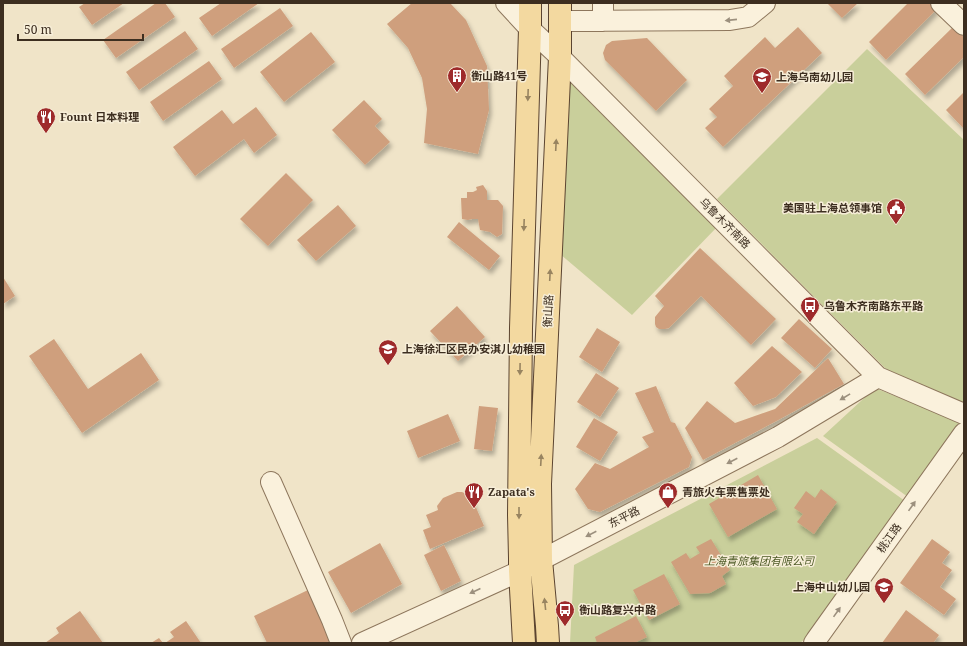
<svg xmlns="http://www.w3.org/2000/svg" width="967" height="646" font-family="'Noto Serif','Noto Sans SC',serif">
<defs>
<filter id="shadow"><feDropShadow dx="2.5" dy="4.5" stdDeviation="2" flood-color="#0004"/></filter>
</defs>
<rect width="100%" height="100%" fill="#f0e4c8"/>
<path fill="#c9cf9b" d="M867,49l97,91v263l-78,-34 -169,-170z
M566,74l152,152 -86,89 -72,-61z
M875,388l85,34 -52,75 -85,-61z
M817,438l88,63 -100,138 -5,4h-230l4,-78z"/>
<path fill="#cf9f7d" filter="url(#shadow)" d="M85,3h39l-32,22 -13,-18z
M156,3h9l10,14 -59,41 -13,-18z
M221,3h38l-47,33 -13,-18z
M412,3h38l16,17 21,46 2,44 -11,44 -54,-11 3,-34 -5,-31 -14,-30 -21,-24z
M827,3h31l-16,15z
M908,3h23l6,6 -51,51 -17,-18z
M280,8l13,18 -59,42 -13,-19z
M798,27l24,26 -99,94 -18,-19 12,-11 -8,-8 24,-23 -9,-10 41,-39 10,11z
M953,27l11,10v20l-39,38 -20,-21z
M185,31l13,18 -59,41 -13,-18z
M311,32l24,30 -51,40 -24,-30z
M647,38l40,42 -31,31 -51,-51 -2,-7 3,-8 6,-4z
M209,61l13,18 -59,42 -13,-19z
M964,92v37l-18,-19z
M364,100l18,19 -7,7 15,16 -25,23 -33,-35z
M256,107l21,28 -23,18 -10,-14 -49,37 -22,-29 49,-37 11,14z
M286,173l27,27 -45,46 -28,-27z
M483,185l4,6v9h11l5,6 -1,28 -5,3 -7,-5 -10,-2 -2,-11h-6l-4,1 -6,-1 -1,-21h6v-6h6l4,-2 -1,-3z
M338,205l18,21 -40,35 -19,-21z
M459,222l41,34 -11,14 -42,-33z
M700,248l76,71 -25,26 -50,-49 -32,32 -4,1h-6l-3,-2 -1,-3v-7l9,-11 -9,-10z
M3,277l12,19 -12,8z
M457,306l28,31 -27,24 -28,-30z
M799,319l33,30 -17,19 -34,-30z
M597,328l23,14 -18,30 -23,-15z
M54,339l34,50 53,-36 18,27 -77,53 -53,-77z
M772,346l30,26 -26,25 -23,9 -19,-23z
M828,358l16,26 -62,34 -79,42 -18,-32 22,-27 28,22 40,-14z
M596,373l23,15 -19,29 -23,-15z
M656,386l15,36 4,1 17,34 -3,10 -89,45 -12,-3 -13,-20 20,-26 15,6 39,-22 -7,-10 12,-5 -19,-39z
M479,406l19,2 -6,43 -18,-2z
M448,414l12,27 -42,17 -11,-27z
M594,418l24,14 -18,29 -24,-14z
M758,475l19,34 -49,28 -19,-33z
M821,489l16,13 -23,32 -17,-12 6,-8 -9,-6 12,-17 9,7z
M457,492h5l9,4 13,30 -54,23 -7,-19 8,-3 -5,-12 12,-5 -1,-4 6,-8z
M711,539l19,31 -8,6 4,8 -16,9 -20,1 -19,-32 15,-9 4,6 10,-6 -4,-6z
M932,539l18,13 -8,11 10,7 -12,17 16,12 -12,16 -44,-32z
M380,543l22,41 -51,29 -23,-41z
M444,545l17,36 -20,10 -17,-36z
M664,574l16,30 -31,16 -16,-30z
M308,590l24,50 -7,3h-58l-13,-27z
M906,610l33,25 -5,7 2,1h-54z
M80,611l23,32h-58l14,-10 -3,-5z
M636,616l11,21 -13,6h-37l-2,-6z
M186,621l15,22h-36l9,-6 -4,-5z
M159,638l4,5h-12z"/>
<g fill="none" stroke-linecap="round" stroke-linejoin="round">
<g stroke="#8d765c" stroke-width="22">
<path id="minor" d="M506,3l24,26 30,28 318,320 86,37
M603,3v18
M941,3l23,22
M560,21l170,-1 18,-3 17,-14
M271,482l61,138 9,23
M362,643l158,-72 21,-11 237,-123 100,-60
M814,643l2,-3 148,-207"/>
</g>
<g stroke="#5b4430" stroke-width="24">
<path id="major" d="M524,643l-4,-72v-13l-1,-43 2,-187 9,-299v-26
M548,643l-1,-17 -6,-66 -1,-76 20,-427v-54"/>
</g>
<use href="#minor" stroke="#faf1dc" stroke-width="20"/>
<use href="#major" stroke="#f3d9a0" stroke-width="22"/>
</g>
<defs><path id="oneway-solid" d="M-6-.8H1V-3.2L6.5 0L1 3.2V.8H-6Z"/></defs>
<g fill="#9c907e">
<use href="#oneway-solid" transform="translate(731 20) rotate(174)"/>
<use href="#oneway-solid" transform="translate(845 397) rotate(149)"/>
<use href="#oneway-solid" transform="translate(732 461) rotate(153)"/>
<use href="#oneway-solid" transform="translate(912 506) rotate(-55)"/>
<use href="#oneway-solid" transform="translate(591 534) rotate(153)"/>
<use href="#oneway-solid" transform="translate(475 591) rotate(155)"/>
<use href="#oneway-solid" transform="translate(837 612) rotate(-55)"/>
</g>
<g fill="#988460">
<use href="#oneway-solid" transform="translate(528 95) rotate(92)"/>
<use href="#oneway-solid" transform="translate(556 145) rotate(-87)"/>
<use href="#oneway-solid" transform="translate(524 225) rotate(92)"/>
<use href="#oneway-solid" transform="translate(550 275) rotate(-87)"/>
<use href="#oneway-solid" transform="translate(520 369) rotate(91)"/>
<use href="#oneway-solid" transform="translate(541 460) rotate(-87)"/>
<use href="#oneway-solid" transform="translate(519 513) rotate(90)"/>
<use href="#oneway-solid" transform="translate(545 604) rotate(-96)"/>
</g>
<defs>
<g id="building-pin" transform="scale(1)"><path d="M0 17L-7.5 6A9.5 9.5 0 1 1 7.5 6Z" fill="#9e2a2b" stroke="#f7eed8"/><path d="M-4-6H4V6H1V3H-1V6H-4ZM-2.5-4.3h1.7v1.8h-1.7ZM.8-4.3h1.7v1.8H.8ZM-2.5-1h1.7V.8h-1.7ZM.8-1h1.7V.8H.8Z" fill="#fff"/></g>
<g id="school-pin" transform="scale(1)"><path d="M0 17L-7.5 6A9.5 9.5 0 1 1 7.5 6Z" fill="#9e2a2b" stroke="#f7eed8"/><path d="M0-5L7-2L0 1L-7-2ZM-4 1L0 2.5L4 1V4Q0 6-4 4Z" fill="#fff"/></g>
<g id="restaurant-pin" transform="scale(1)"><path d="M0 17L-7.5 6A9.5 9.5 0 1 1 7.5 6Z" fill="#9e2a2b" stroke="#f7eed8"/><path d="M-5-6h1v4h1v-4h1v4h1v-4h1v5L-1.5 .5V6h-2V.5L-5-1ZM5-6V6H3V1.5H1.5Q1.5-4 5-6Z" fill="#fff"/></g>
<g id="civic-pin" transform="scale(1)"><path d="M0 17L-7.5 6A9.5 9.5 0 1 1 7.5 6Z" fill="#9e2a2b" stroke="#f7eed8"/><path d="M-.6-6.5H3V-4.5H.6V-3L4-1V1h2V6H-6V1h2V-1L-.6-3ZM-1.2 2.5V6h2.4V2.5Z" fill="#fff"/></g>
<g id="bus-pin" transform="scale(1)"><path d="M0 17L-7.5 6A9.5 9.5 0 1 1 7.5 6Z" fill="#9e2a2b" stroke="#f7eed8"/><path d="M-5-6H5V4H4V6H2V4H-2V6H-4V4H-5ZM-3.5-4V0h7V-4ZM-3.5 1.2v1.5H-2V1.2ZM2 1.2v1.5H3.5V1.2Z" fill="#fff"/></g>
<g id="shop-pin" transform="scale(1)"><path d="M0 17L-7.5 6A9.5 9.5 0 1 1 7.5 6Z" fill="#9e2a2b" stroke="#f7eed8"/><path d="M-5-2.5h2.3a2.7 3.5 0 0 1 5.4 0H5L5.5 6h-11ZM-1.5-2.5h3a1.5 2.3 0 0 0-3 0Z" fill="#fff"/></g>
</defs>
<g fill-rule="evenodd">
<use href="#building-pin" x="457" y="76"/>
<use href="#school-pin" x="762" y="77"/>
<use href="#restaurant-pin" x="46" y="117"/>
<use href="#civic-pin" x="896" y="208"/>
<use href="#bus-pin" x="810" y="306"/>
<use href="#school-pin" x="388" y="349"/>
<use href="#restaurant-pin" x="474" y="492"/>
<use href="#shop-pin" x="668" y="492"/>
<use href="#school-pin" x="884" y="587"/>
<use href="#bus-pin" x="565" y="610"/>
</g>
<g text-anchor="middle" stroke-width="3" stroke-linejoin="round" paint-order="stroke">
<g font-size="11" font-weight="bold" fill="#3d2e20" stroke="#f7eed8" text-anchor="start">
<text x="471" y="80">衡山路41号</text>
<text x="776" y="81">上海乌南幼儿园</text>
<text x="60" y="121">Fount 日本料理</text>
<text x="882" y="212" text-anchor="end">美国驻上海总领事馆</text>
<text x="824" y="310">乌鲁木齐南路东平路</text>
<text x="402" y="353">上海徐汇区民办安淇儿幼稚园</text>
<text x="488" y="496">Zapata's</text>
<text x="682" y="496">青旅火车票售票处</text>
<text x="870" y="591" text-anchor="end">上海中山幼儿园</text>
<text x="579" y="614">衡山路复兴中路</text>
</g>
<g font-size="11" fill="#3d2e20" stroke="#f7eed8">
<text transform="translate(725 223) rotate(45)" y="4">乌鲁木齐南路</text>
<text transform="translate(548 311) rotate(-87)" y="4">衡山路</text>
<text transform="translate(624 517) rotate(-27)" y="4">东平路</text>
<text transform="translate(889 538) rotate(-55)" y="4">桃江路</text>
</g>
<g font-size="11" font-style="italic" fill="#4d5a26" stroke="#f7eed8">
<text x="759" y="565">上海青旅集团有限公司</text>
</g>
</g>
<rect width="967" height="646" fill="none" stroke="#3d2e20" stroke-width="8"/>
<path d="M18 34v6h125v-6" fill="none" stroke="#3d2e20" stroke-width="2"/>
<text x="24" y="34" font-size="12" fill="#3d2e20" stroke="#f7eed8" stroke-width="3" paint-order="stroke">50 m</text>
</svg>
